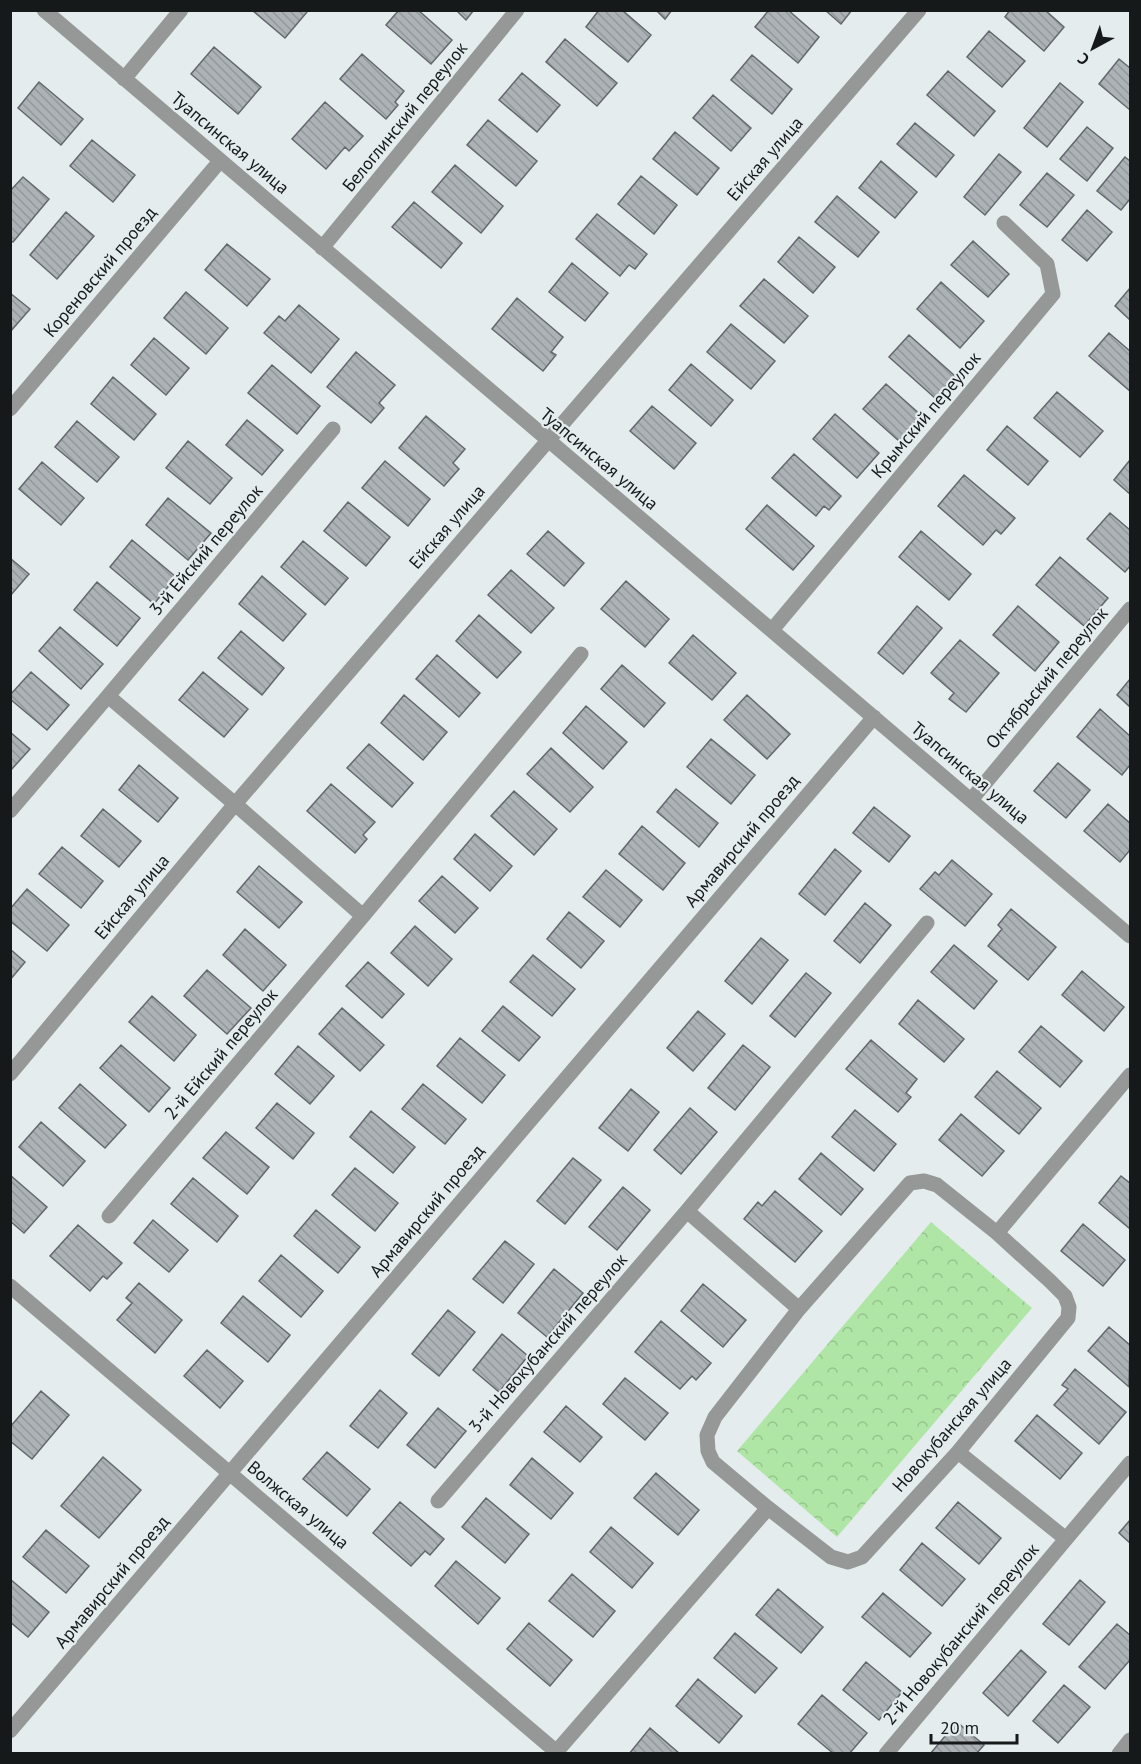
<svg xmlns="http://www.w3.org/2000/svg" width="1141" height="1764" font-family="'PT Sans',sans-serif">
<defs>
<pattern id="park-crowns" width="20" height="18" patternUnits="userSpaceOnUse" patternTransform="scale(1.5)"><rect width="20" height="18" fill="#afe5a5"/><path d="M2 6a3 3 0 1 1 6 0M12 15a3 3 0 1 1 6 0" fill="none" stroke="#96c48d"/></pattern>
<pattern id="building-back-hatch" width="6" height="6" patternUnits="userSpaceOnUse" patternTransform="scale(1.5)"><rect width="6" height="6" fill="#acb2b6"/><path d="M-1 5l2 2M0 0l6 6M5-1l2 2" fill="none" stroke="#93989c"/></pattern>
</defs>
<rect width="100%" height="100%" fill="#e4eced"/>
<path fill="url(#park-crowns)" d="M931,1222l101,86 -195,229 -100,-86z"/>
<path fill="url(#building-back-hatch)" stroke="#63686c" stroke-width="1.5" d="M252,10h53l2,2 -22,26z
M399,10h19l34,30 -21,24 -45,-39z
M456,10h18l-8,10z
M599,10h23l29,25 -23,27 -42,-35z
M656,10h16l-7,9z
M769,10h19l31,27 -21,26 -43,-36z
M825,10h27l-11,14z
M1010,10h35l19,17 -20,24 -39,-34z
M989,31l36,30 -23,26 -35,-30z
M565,39l52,44 -20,23 -51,-44z
M214,47l47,40 -23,27 -47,-40z
M362,54l42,37 -9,11 3,3 -12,14 -46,-40z
M752,55l40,34 -20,25 -41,-34z
M1119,59l11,9v42l-31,-26z
M948,71l47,40 -21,25 -47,-41z
M522,73l38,32 -23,27 -38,-32z
M39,82l44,37 -22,26 -43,-37z
M1060,83l23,19 -36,45 -23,-19z
M713,95l38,33 -20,23 -38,-33z
M325,102l38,34 -14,15 -4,-4 -19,22 -34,-30z
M488,120l49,41 -21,25 -49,-41z
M915,123l39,32 -18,22 -39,-33z
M1087,127l26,21 -26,33 -27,-22z
M675,132l44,36 -22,27 -44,-36z
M92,140l43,35 -22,27 -43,-36z
M999,154l22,18 -36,43 -21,-18z
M1125,157l5,4v38l-9,11 -24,-19z
M881,161l36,31 -22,26 -36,-30z
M455,165l48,41 -22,27 -49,-41z
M1047,173l27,22 -27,32 -27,-22z
M641,176l36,29 -23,29 -36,-30z
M23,177l26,22 -36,43 -3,-2v-49z
M837,196l42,36 -21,25 -43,-35z
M414,202l48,41 -21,25 -49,-41z
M1087,210l25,22 -25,29 -25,-21z
M66,212l28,24 -37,43 -27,-24z
M597,214l50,40 -12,15 -6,-4 -9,11 -44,-37z
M799,237l36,30 -22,26 -35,-31z
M973,241l36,33 -21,23 -37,-32z
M227,244l43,35 -23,27 -42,-36z
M572,263l36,30 -23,28 -36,-29z
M764,279l44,37 -24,27 -44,-37z
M941,282l43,39 -24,27 -43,-39z
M1130,288v32l-15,-14z
M186,292l42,36 -22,26 -42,-36z
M10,293l20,16 -20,23z
M517,298l46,39 -12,15 5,3 -13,16 -51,-42z
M299,305l40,34 -28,34 -47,-40 15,-17 6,5z
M731,324l44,37 -24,28 -44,-37z
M1109,333l21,18v40l-41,-35z
M909,335l46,41 -20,22 -46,-41z
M154,338l35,30 -23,27 -35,-30z
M356,352l39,33 -16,18 5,5 -13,15 -44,-36z
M691,364l42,36 -22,26 -42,-36z
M272,365l48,41 -23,28 -49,-41z
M113,377l43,37 -22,26 -43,-36z
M886,384l36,32 -23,25 -36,-32z
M1057,392l46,39 -23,26 -46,-39z
M652,406l44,37 -22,26 -44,-38z
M835,414l44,39 -22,25 -44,-39z
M426,416l39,33 -12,14 6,6 -15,17 -45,-38z
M247,420l36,30 -21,25 -36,-30z
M77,421l42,36 -22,25 -42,-35z
M1007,426l41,35 -20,24 -41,-35z
M188,441l44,37 -22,26 -44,-36z
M794,454l47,42 -12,14 -5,-4 -8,10 -44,-38z
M1130,460v34l-16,-14z
M385,461l45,38 -22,27 -46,-38z
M42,462l42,36 -23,27 -42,-36z
M964,475l51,43 -14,16 -5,-4 -13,15 -45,-39z
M168,498l43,35 -23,27 -42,-35z
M348,502l42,35 -24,29 -42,-35z
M767,505l47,41 -21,24 -47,-41z
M1110,513l20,17v36l-5,6 -38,-33z
M548,531l36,32 -20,23 -37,-32z
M921,531l50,43 -22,26 -50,-43z
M132,540l44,37 -22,27 -44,-37z
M303,541l45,37 -23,27 -44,-38z
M1060,557l48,41 -24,28 -48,-41z
M10,558l19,16 -19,22z
M511,570l43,38 -23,25 -43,-38z
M262,576l44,38 -23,27 -44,-37z
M626,581l43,38 -24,28 -44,-38z
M97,582l43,36 -23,28 -43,-36z
M917,606l25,22 -39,46 -25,-21z
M1018,606l41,36 -24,29 -42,-36z
M479,615l42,37 -24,26 -41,-37z
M60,627l43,37 -22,25 -42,-38z
M241,631l43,37 -22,27 -44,-37z
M693,635l43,38 -24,27 -43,-37z
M960,640l39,33 -33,39 -17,-13 5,-6 -23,-20z
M437,655l43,38 -21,24 -43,-38z
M622,665l43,38 -21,24 -43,-38z
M31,672l38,33 -22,25 -37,-31v-4z
M203,672l45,37 -24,28 -45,-37z
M1130,679v28l-13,-12z
M404,695l43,37 -24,28 -42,-37z
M747,695l43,39 -23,25 -43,-39z
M586,706l41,36 -24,27 -40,-36z
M1100,709l30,27v29l-8,10 -45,-38z
M10,732l20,17 -20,22z
M711,739l44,36 -24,29 -44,-37z
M369,744l44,39 -21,24 -45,-39z
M551,748l42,39 -23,25 -43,-38z
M1058,763l32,27 -24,28 -32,-27z
M139,765l39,33 -20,24 -39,-32z
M331,784l44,38 -12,13 4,4 -12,14 -48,-42z
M676,789l42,34 -19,24 -42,-35z
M514,791l43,38 -23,26 -43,-39z
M1108,804l22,19v27l-10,12 -36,-31z
M874,807l36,29 -21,26 -36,-29z
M103,809l38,32 -22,26 -38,-31z
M642,826l43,37 -22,27 -44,-36z
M475,834l37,32 -22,25 -36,-32z
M62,847l41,34 -22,27 -42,-34z
M835,849l26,22 -36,44 -26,-21z
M952,860l40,34 -27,32 -45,-37 15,-17 4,3z
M259,866l43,36 -23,26 -42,-36z
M606,870l36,30 -22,27 -37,-30z
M442,876l36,32 -23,25 -36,-32z
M27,889l42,36 -22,26 -37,-30v-12z
M865,903l26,22 -31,38 -26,-22z
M1011,909l45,38 -28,33 -40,-34 14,-17 -4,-4z
M569,912l35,29 -23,27 -34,-29z
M415,926l37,33 -24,27 -37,-33z
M245,929l41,36 -23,26 -40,-36z
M761,938l27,22 -36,44 -27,-23z
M954,945l43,36 -23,28 -43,-37z
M10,949l15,13 -15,18z
M533,955l42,34 -23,27 -42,-34z
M368,962l36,32 -22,24 -36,-32z
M207,970l44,38 -24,26 -43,-38z
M1082,971l42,36 -20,24 -42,-36z
M806,973l25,20 -36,44 -25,-21z
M152,996l44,39 -22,26 -45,-39z
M918,1000l46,39 -20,23 -45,-38z
M503,1006l37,31 -21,24 -37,-30z
M342,1008l42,37 -24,26 -41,-37z
M698,1011l27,23 -32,37 -26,-23z
M1041,1026l41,35 -22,26 -41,-35z
M460,1038l45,37 -23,28 -45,-37z
M871,1040l46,39 -11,14 5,4 -13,15 -52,-43z
M121,1045l49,43 -21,24 -49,-44z
M743,1045l27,22 -35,43 -27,-22z
M298,1046l36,30 -24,28 -35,-30z
M997,1071l44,37 -22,26 -44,-37z
M80,1084l46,41 -21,23 -46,-40z
M423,1084l43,35 -21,25 -43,-35z
M631,1089l28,23 -31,39 -29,-23z
M277,1103l37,30 -21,26 -37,-31z
M690,1108l27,24 -36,42 -27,-24z
M855,1110l41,34 -22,27 -42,-34z
M371,1111l44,36 -22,26 -43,-36z
M961,1114l43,37 -22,25 -43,-36z
M41,1122l44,39 -22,25 -44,-39z
M226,1132l43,35 -22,27 -44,-36z
M821,1153l42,36 -22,26 -42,-36z
M573,1158l28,22 -36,44 -28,-23z
M355,1168l43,35 -23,28 -43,-36z
M10,1175l37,32 -23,26 -14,-12z
M1121,1176l9,7v46l-31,-26z
M193,1178l45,38 -21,26 -46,-38z
M623,1187l27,23 -33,40 -28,-23z
M775,1191l47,40 -27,31 -51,-43 14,-17 4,4z
M316,1210l44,37 -22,26 -44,-37z
M153,1220l35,30 -19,22 -35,-29z
M1083,1224l42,36 -22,26 -42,-35z
M78,1225l44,38 -15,16 -4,-3 -13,15 -40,-35z
M505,1241l29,23 -31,39 -30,-24z
M281,1255l42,36 -22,26 -42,-36z
M554,1269l29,24 -36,44 -29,-24z
M139,1283l43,37 -27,33 -38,-33 15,-17 -6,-5z
M703,1284l43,36 -23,27 -42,-36z
M243,1296l47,39 -22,27 -47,-39z
M448,1310l27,22 -36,44 -27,-22z
M661,1321l50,42 -15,17 -4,-4 -12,13 -45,-37z
M1109,1327l21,18 -1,42 -41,-36z
M502,1334l26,22 -29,36 -26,-22z
M207,1350l36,31 -23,27 -36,-32z
M1075,1369l51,43 -27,32 -45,-39 14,-16 -6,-4z
M625,1378l43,35 -23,27 -42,-36z
M380,1390l27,23 -29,35 -28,-22z
M41,1391l28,24 -37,44 -22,-18v-14z
M566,1406l36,31 -22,25 -36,-30z
M438,1408l28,23 -31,37 -28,-23z
M1037,1415l45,38 -22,26 -45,-38z
M327,1452l43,37 -23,27 -44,-37z
M103,1457l38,33 -42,48 -38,-32z
M532,1458l41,35 -22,26 -41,-34z
M656,1473l43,37 -21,25 -44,-37z
M486,1498l43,36 -24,29 -43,-36z
M400,1502l44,37 -14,16 -5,-4 -14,15 -38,-33z
M958,1502l43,36 -22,26 -43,-36z
M1130,1520v23l-11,-10z
M611,1527l42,36 -21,25 -42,-36z
M46,1530l43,36 -23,27 -43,-36z
M922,1543l43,36 -23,27 -42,-36z
M456,1561l44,37 -22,26 -43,-38z
M572,1574l43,37 -22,26 -44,-36z
M10,1579l39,33 -21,25 -18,-15z
M1080,1580l25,22 -36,43 -26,-21z
M778,1589l45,38 -22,26 -45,-38z
M883,1593l48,40 -21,24 -48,-40z
M529,1623l43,37 -22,26 -43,-37z
M1117,1624l13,11v25l-25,29 -26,-22z
M735,1633l42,35 -22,25 -41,-35z
M1021,1650l25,22 -38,44 -25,-23z
M866,1662l36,30 -23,28 -36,-30z
M698,1679l44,37 -23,27 -43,-37z
M1064,1685l26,22 -32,36 -25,-22z
M822,1695l45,38 -18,21h-15l-36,-30z
M957,1722l27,23 -8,9h-46z
M650,1728l30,26h-51z"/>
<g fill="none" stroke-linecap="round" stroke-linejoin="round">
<path stroke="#959897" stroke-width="15" d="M44,10l1086,926
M124,79l57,-69
M322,248l195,-238
M10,409l210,-248
M772,630l281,-336 -6,-30 -43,-41
M108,696l225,-267
M971,800l159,-191
M10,811l98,-115 127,108 128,112 218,-262
M10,1074l225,-270 684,-794
M924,1181l13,4 60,48 53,48 15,15 4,11 -1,11 -110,134 -96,105 -14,5 -17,-5 -63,-49 -55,-46 -5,-11 -1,-16 8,-18 84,-108 111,-126z
M687,1211l112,98
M109,1216l254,-300
M997,1233l133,-158
M10,1286l549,468
M958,1452l108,87 64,-76
M438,1501l249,-290 240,-288
M10,1731l864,-1014
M557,1751l211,-243
M886,1754l180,-215
M1119,1754l11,-14"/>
</g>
<g text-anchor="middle" stroke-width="4.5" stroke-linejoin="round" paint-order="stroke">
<g font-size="18" fill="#16191a" stroke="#e4eced">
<text transform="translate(405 117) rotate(-51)" y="6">Белоглинский переулок</text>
<text transform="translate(230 143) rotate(40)" y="6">Туапсинская улица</text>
<text transform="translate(765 159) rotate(-49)" y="6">Ейская улица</text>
<text transform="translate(100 272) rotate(-50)" y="6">Кореновский проезд</text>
<text transform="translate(926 415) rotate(-50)" y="6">Крымский переулок</text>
<text transform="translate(599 459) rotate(40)" y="6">Туапсинская улица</text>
<text transform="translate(447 527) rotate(-49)" y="6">Ейская улица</text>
<text transform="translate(206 550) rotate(-50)" y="6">3-й Ейский переулок</text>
<text transform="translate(1047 678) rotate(-50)" y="6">Октябрьский переулок</text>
<text transform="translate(970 773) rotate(40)" y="6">Туапсинская улица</text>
<text transform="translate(742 841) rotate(-50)" y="6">Армавирский проезд</text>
<text transform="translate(132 897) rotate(-50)" y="6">Ейская улица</text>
<text transform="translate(221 1054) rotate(-50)" y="6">2-й Ейский переулок</text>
<text transform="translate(427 1211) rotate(-50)" y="6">Армавирский проезд</text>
<text transform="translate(548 1343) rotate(-49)" y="6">3-й Новокубанский переулок</text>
<text transform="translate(952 1425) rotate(-49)" y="6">Новокубанская улица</text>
<text transform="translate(298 1505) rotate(40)" y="6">Волжская улица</text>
<text transform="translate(112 1582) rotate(-50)" y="6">Армавирский проезд</text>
<text transform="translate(961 1634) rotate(-50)" y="6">2-й Новокубанский переулок</text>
</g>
</g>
<rect width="1141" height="1764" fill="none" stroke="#16191a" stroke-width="24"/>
<g transform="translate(1093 48) rotate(221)" stroke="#e4eced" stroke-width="4.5" paint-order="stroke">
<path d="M0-4.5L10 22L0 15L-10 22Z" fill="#16191a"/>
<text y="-9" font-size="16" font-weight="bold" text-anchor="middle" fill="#16191a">С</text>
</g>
<path d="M931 1734v9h86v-9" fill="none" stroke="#16191a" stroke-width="3"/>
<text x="940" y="1734" font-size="18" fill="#16191a" stroke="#e4eced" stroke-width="4.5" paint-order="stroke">20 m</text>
</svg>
